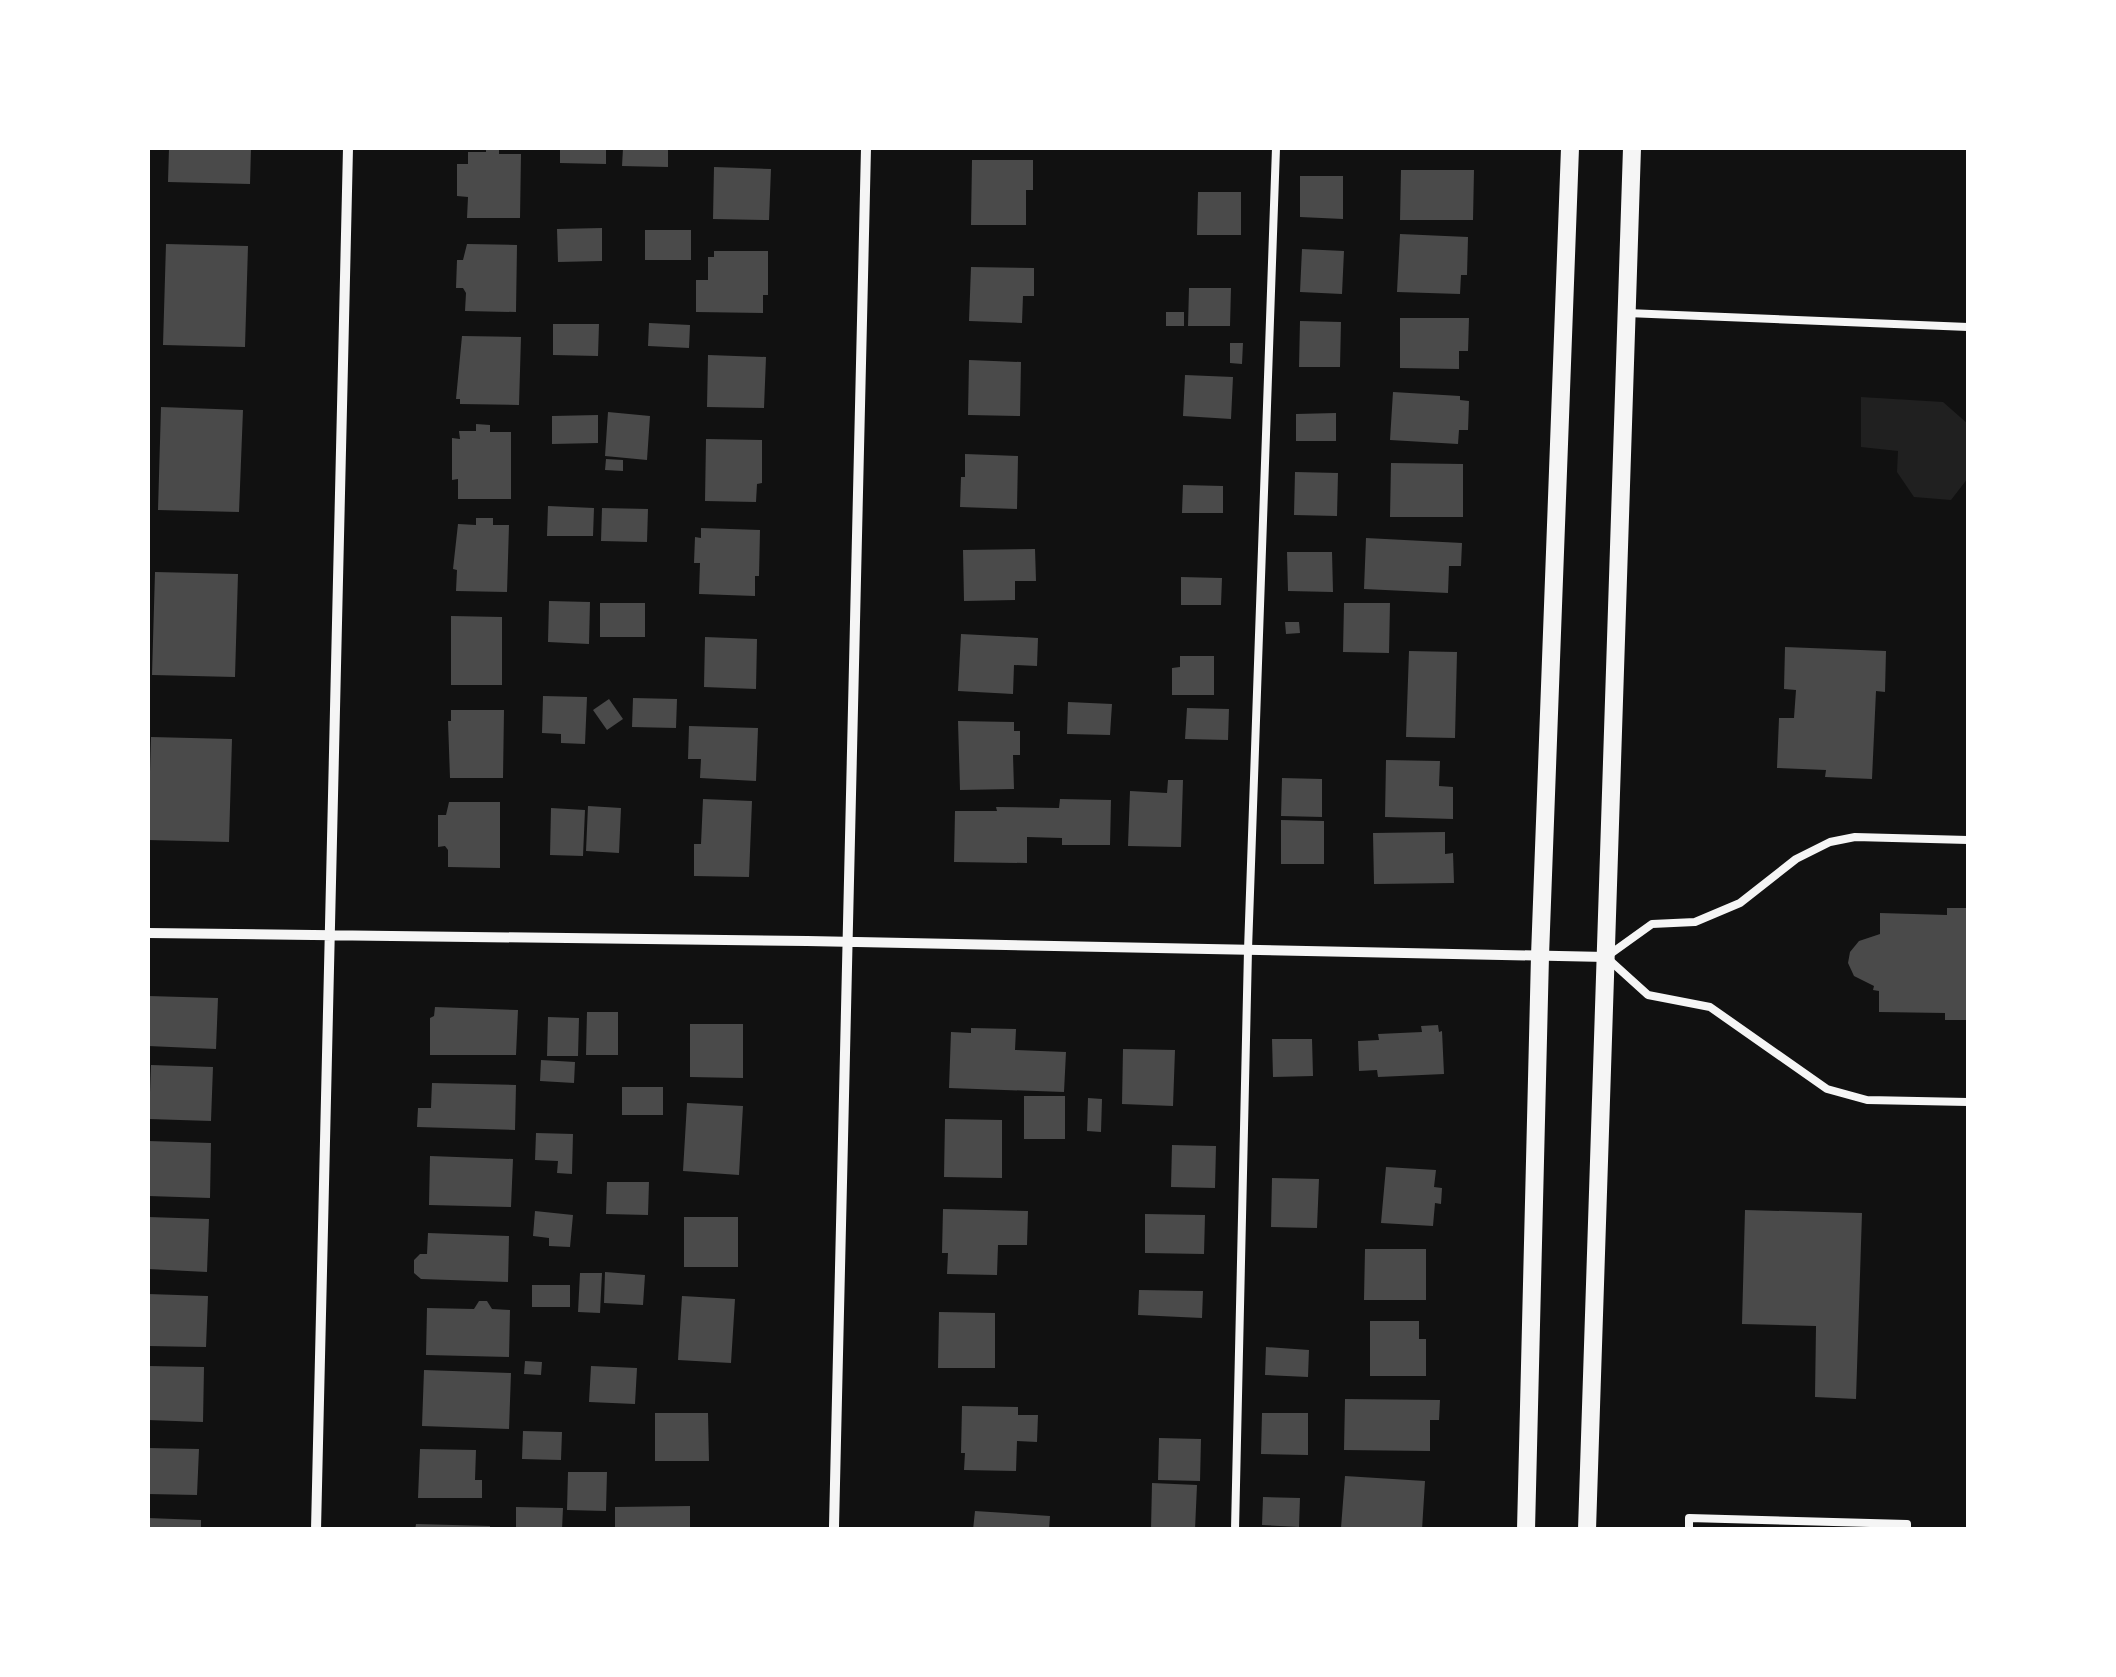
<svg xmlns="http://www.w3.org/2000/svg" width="2116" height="1677" font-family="Mulish,sans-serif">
<rect width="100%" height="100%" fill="#111"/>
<path fill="#202020" d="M1861,397l82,5 25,22v54l-17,22 -37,-3 -17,-25 1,-21 -37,-4z"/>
<path fill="#4a4a4a" d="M169,148h82l-1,36 -82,-2z
M486,148h13v6h22l-1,64h-53l1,-21 -11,-1v-32h11v-12h18z
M560,148h46v16l-46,-1z
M623,148h45v19l-46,-1z
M972,160h61v30h-7v35h-55z
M714,167l57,2 -2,51 -56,-1z
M1401,170h73l-1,50h-73z
M1300,176h43v43l-43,-2z
M1198,192h43v43h-44z
M602,228v33l-44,1 -1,-33z
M645,230h46v30h-46z
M1400,234l68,3 -1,38h-6l-1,19 -63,-2z
M166,244l82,2 -3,101 -82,-2z
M467,244l50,1 -1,67 -51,-1 1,-18 -3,-5h-7l1,-28h6z
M1302,249l42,2 -2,43 -42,-2z
M714,251h54v44h-5v18l-67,-1v-32h12v-23h6z
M971,267l63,1v28h-11l-1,27 -53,-2z
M1189,288h42l-1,38h-42z
M1166,312h18v14h-18z
M1400,318h69l-1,33h-9v18l-59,-1z
M1300,321l41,1 -1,45h-41z
M649,323l41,2 -1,23 -41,-2z
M553,324h46l-1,32 -45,-1z
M462,336l59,1 -2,68 -59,-1v-5h-4z
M1230,343h13l-1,21 -12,-1z
M708,355l58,2 -2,51 -57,-1z
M969,360l52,2 -1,54 -52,-1z
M1185,375l48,2 -2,42 -48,-3z
M1393,392l67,4v4l9,1 -1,29h-9l-1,14 -68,-4z
M161,407l82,3 -4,102 -81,-2z
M608,412l42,4 -3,44 -42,-4z
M1336,413v28h-40v-27z
M598,415v28l-46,1v-28z
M476,424l14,1v7h21v67h-53v-20l-6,1v-42l8,1 -1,-8h17z
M706,439l56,1v43l-5,1 -1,18 -51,-1z
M965,454l53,2 -1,53 -57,-2 1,-30h4z
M606,459l17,1v11l-18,-1z
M1391,463l72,1v53h-73z
M1295,472l43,1 -1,43 -43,-1z
M1183,485l40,1v27h-41z
M548,506l46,2 -1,28h-46z
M602,508l46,1 -1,33 -46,-1z
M476,518h17v7h16l-2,67 -51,-1 1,-21 -4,-1 5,-45 18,1z
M701,528l59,2 -1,46h-4v20l-56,-2 1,-31h-6l1,-26 6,1z
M1366,538l96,5 -1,23h-12l-1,27 -84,-4z
M1035,549l1,32h-21v19l-51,1 -1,-51z
M1287,552h45l1,40 -45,-1z
M155,572l83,2 -3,103 -83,-2z
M1181,577l41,1 -1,27h-40z
M549,601l41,1 -1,42 -41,-2z
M600,603h45v34h-45z
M1344,603h46l-1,50 -46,-1z
M451,616l51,1v68h-51z
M1285,622h14l1,11 -14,1z
M961,634l77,4 -1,28 -23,-1 -1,29 -55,-3z
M705,637l52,2 -1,50 -52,-2z
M1785,647l101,4 -1,41 -9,-1 -4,88 -47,-2 1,-7 -49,-2 2,-50h15l2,-28 -12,-1z
M1409,651l48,1 -2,86 -49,-1z
M1180,656h34v39h-42v-27l8,-1z
M543,696l44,1 -2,47 -24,-1v-9l-19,-1z
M633,698l44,1 -1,29 -44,-1z
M609,699l14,20 -16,11 -14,-20z
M1068,702l44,2 -2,31 -43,-1z
M1187,708l42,1 -1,31 -43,-1z
M451,710h53l-1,68h-53l-2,-57h3z
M958,721l56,1v9h6v24h-7l1,34 -54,1z
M689,726l69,2 -2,53 -56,-3 1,-19h-13z
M151,737l81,2 -3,103 -81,-2z
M1386,760l54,1 -1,25 14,1v32l-68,-2z
M1282,778l40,1v38l-41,-1z
M1168,780h15l-2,67 -53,-1 2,-55 37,2z
M703,799l49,2 -3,76 -55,-1v-32h7z
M1060,799l51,1 -1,45h-48v-7l-35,-1v26l-73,-1 1,-51h42l-1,-4 63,1z
M449,802h51v66l-52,-1v-17l-3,-4 -7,1v-32h8z
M588,806l33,2 -2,45 -33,-2z
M551,808l34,2 -2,46 -33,-1z
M1281,820l43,1v43h-43z
M1445,832v22l8,-1 1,30 -80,1 -1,-51z
M1947,908h21v112h-23v-7l-66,-1v-21l-6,-1 1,-4 -20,-10 -6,-13 2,-11 9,-11 21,-7v-21l67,2z
M148,996l70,2 -2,51 -68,-3z
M435,1007l83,3 -2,45h-86v-37l4,-2z
M587,1012h31v43h-32z
M548,1017l31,1 -1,38h-31z
M690,1024h53v54l-53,-1z
M1438,1025l1,7 3,-1 2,43 -66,3 -1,-7 -18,1 -1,-30 21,-1 -1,-6 44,-2 -1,-6z
M971,1028l45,1 -1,21 51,2 -2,40 -115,-4 2,-56 20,1z
M1272,1039h40l1,37 -40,1z
M1123,1049l52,1 -2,56 -51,-2z
M541,1060l34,2 -1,21 -34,-2z
M151,1065l62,2 -2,54 -62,-2z
M432,1083l84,2 -1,45 -98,-3 1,-19h13z
M622,1087h41v28h-41z
M1024,1096h41v43h-41z
M1088,1098l14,1 -1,33 -14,-1z
M687,1103l56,3 -4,69 -56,-4z
M945,1119l57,1v58l-58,-1z
M536,1133l37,1 -1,40 -15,-1 1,-12 -23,-1z
M148,1141l63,2 -1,55 -62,-2z
M1172,1145l44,1 -1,42 -44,-1z
M430,1156l83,3 -2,48 -82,-2z
M1386,1167l50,3 -2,17 8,1 -1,16 -6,-1 -2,23 -52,-3z
M1272,1178l47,1 -2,49 -46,-1z
M607,1182h42l-1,33 -42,-1z
M943,1209l85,2 -1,34h-29l-1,30 -50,-1 1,-21h-6z
M1745,1210l117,3 -6,186 -41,-2 1,-71 -74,-2z
M535,1211l38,4 -3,32 -21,-1v-8l-16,-2z
M1145,1214l60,1 -1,39 -59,-1z
M148,1217l61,2 -2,53 -59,-3z
M684,1217h54v50h-54z
M428,1233l81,3 -1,46 -87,-3 -7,-6v-13l6,-6h7z
M1365,1249h61v51h-62z
M605,1272l40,3 -2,30 -39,-2z
M580,1273h22l-2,40 -22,-1z
M532,1285h38v22h-38z
M1139,1290l64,1 -1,27 -64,-3z
M148,1294l60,2 -2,51 -58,-1z
M682,1296l53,3 -4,64 -53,-3z
M479,1301h8l5,8 18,1 -1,47 -83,-2 1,-47 47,1z
M939,1312l56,1v55h-57z
M1370,1321h49v18h7v37h-56z
M1266,1347l43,3 -1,27 -43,-2z
M525,1361l17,1 -1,13 -17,-1z
M148,1366l56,1 -1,55 -55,-2z
M591,1366l46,2 -2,36 -46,-2z
M424,1370l87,3 -2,56 -87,-3z
M1345,1399l95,1 -1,20h-9v31l-86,-1z
M962,1406l56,1v8h20l-1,27 -20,-1 -1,30 -52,-1 1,-17h-4z
M655,1413h53l1,48h-54z
M1262,1413h46v42l-47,-1z
M523,1431l39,1 -1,28 -39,-1z
M1159,1438l42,1 -1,42 -42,-1z
M148,1448l51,1 -2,46 -49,-1z
M420,1449l56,1 -1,30h7v18h-64z
M568,1472h39l-1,39 -39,-1z
M1345,1476l80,5 -3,49 -81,-2z
M1152,1483l45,2 -2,45h-44z
M1263,1497l37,1 -1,29 -37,-2z
M690,1506v24h-75v-23z
M516,1507l47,1 -1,22h-46z
M975,1511l75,5 -1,14h-76z
M148,1518l53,2v10h-53z
M416,1524l74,2v4h-75z"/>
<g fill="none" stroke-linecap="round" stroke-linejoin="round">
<path stroke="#f5f5f5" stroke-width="8" d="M1627,313l341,14
M1968,840l-113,-3 -25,5 -34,17 -56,44 -45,19 -43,2 -46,33 42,38 62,12 117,82 40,11 101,2
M1235,1530l13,-580 28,-802
M1689,1530v-12l218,6v6"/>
<path stroke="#f5f5f5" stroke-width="10" d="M148,933l659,8 799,16
M834,1527l32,-1379
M316,1530l32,-1382"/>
<path stroke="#f5f5f5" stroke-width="18" d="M1526,1530l14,-574 30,-808
M1587,1530l45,-1382"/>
</g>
<rect width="2116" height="1677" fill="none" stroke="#ffffff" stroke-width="300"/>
</svg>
